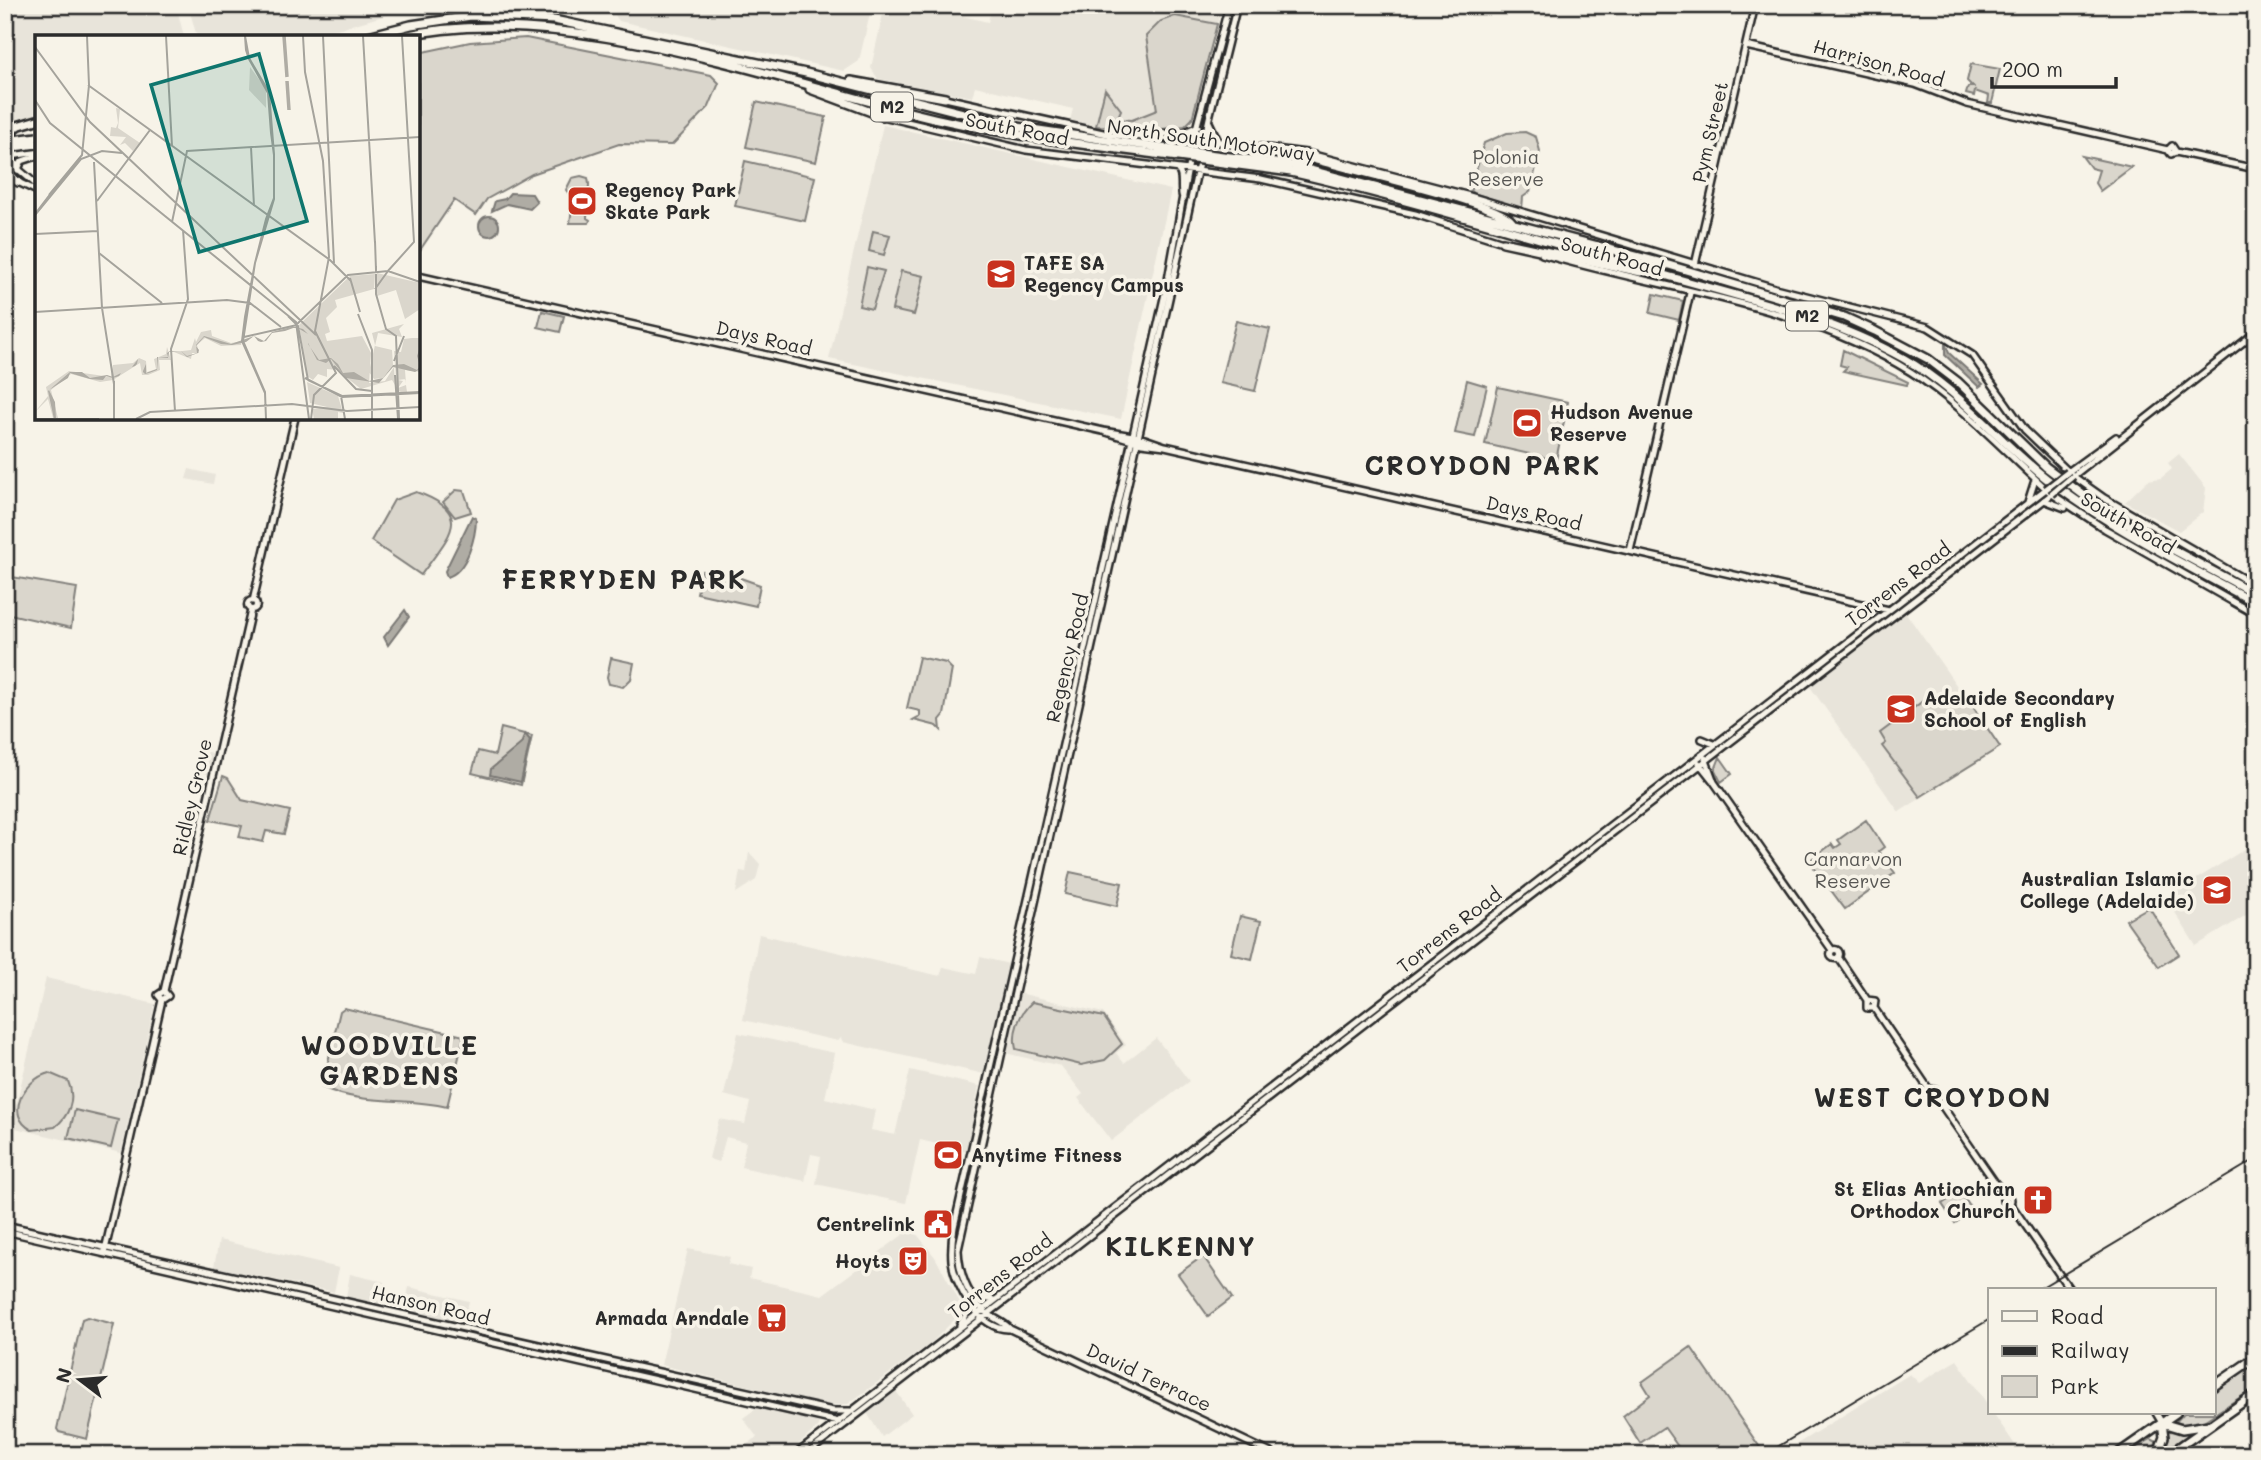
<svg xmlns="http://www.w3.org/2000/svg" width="2261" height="1460" font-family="Mali,sans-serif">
<rect width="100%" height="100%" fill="#f7f3e8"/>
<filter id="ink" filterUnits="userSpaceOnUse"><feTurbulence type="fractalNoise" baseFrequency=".0143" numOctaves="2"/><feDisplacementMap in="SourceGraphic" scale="14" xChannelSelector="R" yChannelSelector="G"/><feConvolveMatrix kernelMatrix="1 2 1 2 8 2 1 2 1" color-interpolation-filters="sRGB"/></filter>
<g filter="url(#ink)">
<path fill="#e8e4da" d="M5,5h171l8,32h-147v77l-32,8z
M188,5h234l-113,32h-112z
M549,5h54l-4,10z
M617,5h255l-13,56 -15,10 -225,-50 -4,-6z
M885,5h30l73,17 4,-17h230l-28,110 -9,11 -22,3 -63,-2 -30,-7 3,-11 -98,-23 -3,11 -94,-18 -7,-11z
M883,125l288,65 -50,229 -292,-60z
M2179,454l27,34 -3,24 -24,19 -54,-29 23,-22 13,-2 11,-9 -4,-6z
M189,469l26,6 -2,9 -27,-5z
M1906,613l94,135 -101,64 -88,-124v-4z
M198,749l14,4 -4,21 -15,-3z
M2245,849l11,16v44l-60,37 -30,-48z
M749,852l11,12 -4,16 -20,13 4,-22 6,1z
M759,934l181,42 3,-9 33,7 4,-17 29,7 -25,110 -141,-32 -2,-4 -3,3 -95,-21z
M46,978l109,26 -34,149 -110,-26z
M1019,993l84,20 23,32 -10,8 8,10 32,-25 33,43 -78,60 -33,-43 5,-4 -22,-28 -56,-13z
M738,1033l97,20 -10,45 50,12 -4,20 24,5 15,-65 69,16 -12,65 -47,-11 -14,63 -90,-19 5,-28 -10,-2 -6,27 -64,-14 5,-25 -20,-5 -7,25 -7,-2 -3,-2 10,-39 26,5 5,-22 -26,-7z
M912,1228l23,29 29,53 -33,33 -83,61 -18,2 -169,-41 27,-116 42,8 -2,7 23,5 -2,9 73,17z
M219,1240l120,28 -5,24 -120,-25z
M350,1274l34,8 -4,22 -34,-7z
M409,1287l60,14 -5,21 -60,-12z
M1957,1360l33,48v5h3l29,42h-243l131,-81 9,9z
M896,1391l16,23 -30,23 -15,-24z
M758,1407l49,10 10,4 2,5 -32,29h-41l-5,-5 16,-13 -14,-19z"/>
<path fill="#dad6cc" stroke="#82807c" stroke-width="2" d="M1175,16l42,8 -25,95 -7,7 -22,3 -67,-3 9,-37 16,21 -4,9 15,1 25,-10 -11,-74 15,-15z
M526,38l185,37 8,8 -10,24 -37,38 -53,-1 -87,30 -45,25 -11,16 -22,-15 -36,53v-200l52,-11z
M1971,64l29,5 -8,34h-4l1,-7 -14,-5 -1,5 -8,-2 2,-7h5l-6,-6z
M756,102l70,15 -10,45 -70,-15z
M1525,132l11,5 4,14 -10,41 -7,5 -1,12 -52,-17 14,-49 23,-10z
M2082,156l50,11 -32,24 -5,-8 4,-13 -8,-2z
M745,161l70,16 -10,44 -70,-15z
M581,176l7,2 1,6 -2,34 3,2 -1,3h-19l2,-16 4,-4 -10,-13 6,-12z
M873,231l17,4 -6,20 -15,-4z
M867,267l17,4 -12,38 -13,-3z
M901,271l23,5 -10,39 -22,-5z
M1654,294l29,7 -4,19 -29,-7z
M542,311l22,5 -4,16 -22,-5z
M1236,321l34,8 -15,62 -35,-8z
M1843,350l65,32 -1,3 -64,-14 4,-4 -7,-2z
M1467,380l20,6 -12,51 -20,-4z
M1498,387l70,15 -12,58 -71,-16z
M456,490l8,1 7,21 -16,5 -12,-15z
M416,492c61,21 32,45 5,83l-50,-34 23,-41z
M702,571l11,3 11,-2 36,13 -4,21 -59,-13z
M6,576l71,12 -6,40 -66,-15z
M919,657l27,6 6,6 -8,46 -4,5 1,10 -4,-4 -24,-6 7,-4v-5l-13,-3z
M611,658l23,5 -3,16 -8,8 -14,-3 -2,-7z
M1965,695l35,52 -80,50 -38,-51 4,-3 -6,-10 47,-35 21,8z
M501,728l31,8 -11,49 -49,-12 6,-22 17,4z
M1720,757l12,17 -11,8 -6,-12z
M223,776l5,2 14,22 48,11 -6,23 -18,-3 -3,11 -24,-5 3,-11 -32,-6z
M1866,820l18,27 -5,4 16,22 -50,36 -36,-48 23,-17 3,4 6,-4 -3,-4z
M1070,872l52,11 -5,23 -52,-12z
M2149,907l30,47 -20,13 -33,-47z
M1240,916l21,5 -9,38 -21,-5z
M1032,1002l72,15 18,27 -17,16 -24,5 -65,-16c-4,-17 3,-35 16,-47z
M344,1008l120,28 -17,71c-41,-10 -85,-1 -125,-20l18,-76z
M49,1073l19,8c8,18 1,35 -13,46l-23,3c-29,-15 -7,-51 17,-57z
M75,1110l43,10 -7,28 -43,-10z
M1960,1192l13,19 -18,12 -13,-19z
M1203,1256l29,42 -24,18 -30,-42z
M87,1317l27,7 -27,115 -28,-7 -2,-3 25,-110z
M1691,1347l70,102 -9,6h-68l-20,-28 -24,16 -17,-27 27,-21 -8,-13z
M2256,1361v26l-57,37 -27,2 12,-13h30v-22z
M2169,1429l25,3 -31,21z
M2151,1439l6,3 -5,13h-28z"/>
<path fill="#afaca4" stroke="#7a7874" stroke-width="2" d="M510,193l22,1 5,8 -7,7 -23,-5 -15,7 3,-10 10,-2z
M479 226a10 10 0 1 1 20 0a10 10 0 1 1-20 0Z
M1945,343l4,10 34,31 -4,3 -34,-32z
M472,516l4,2c0,18 -9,54 -29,59l-2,-6z
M405,610l4,7 -21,28 -4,-8z
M525,734l5,6 -9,42 -31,-7 1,-6 30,-25z"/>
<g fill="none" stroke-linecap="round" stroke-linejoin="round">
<g stroke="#2b2b2b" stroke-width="10">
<path id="secondary" d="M1237,5l-28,113 -251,1132c1,22 9,44 25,60 8,8 20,11 27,19l265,126
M1746,46l169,38 52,20 201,46 3,4 5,-2 -4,-6 -4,4
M945,98l167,37 108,7 86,11 160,42 309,93 153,39 44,28 53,75 48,46 183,-144
M882,116l144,34 235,29 154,35 91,29
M1209,122l9,19
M1151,134l32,-1 15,-7
M2176,152l80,17
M37,156l-15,5 -4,8 19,16
M5,166l13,16 19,9
M1177,169c8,7 2,19 6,29
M1695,265l60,-260
M418,276l685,155 39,12 23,3 724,164
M1103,431l36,6 26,9
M2068,472l48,-35
M2028,502l7,-22
M1630,551l60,-258
M247.5 605a4.5 4.5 0 1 1 9 0a4.5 4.5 0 1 1-9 0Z
M253,601l42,-183
M1702,739l12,5
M1705,758l9,24 118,168
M1699,763l15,19
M1830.5 954a4.5 4.5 0 1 1 9 0a4.5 4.5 0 1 1-9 0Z
M1838,957l29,43
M164,991l4,5 -6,4 -4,-5 6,-4 87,-381
M1874,1008h-7v-8l8,1 -1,7 56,83
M1928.5 1094a4.5 4.5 0 1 1 9 0a4.5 4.5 0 1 1-9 0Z
M1936,1097l69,100
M2003 1200a4 4 0 1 1 8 0a4 4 0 1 1-8 0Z
M2010,1203l60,87
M5,1225l828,186h17
M5,1231l834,191
M105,1250l57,-250
M973,1296l21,4
M960,1325l12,-20
M1010,1329c-30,2 -55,-43 -58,-68 -1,-12 0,-23 2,-34l214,-947 25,-140 36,-135
M2156,1413l6,10
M795,1455l1251,-966
M805,1455l1247,-961c-46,-41 -89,-89 -141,-122 -110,-69 -247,-82 -369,-118"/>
</g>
<g stroke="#2b2b2b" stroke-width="10">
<path id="primary" d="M2073,476l31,22 152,88
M2052,494l53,35 151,86
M2044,500l21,8"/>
</g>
<g stroke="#2b2b2b" stroke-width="12">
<path id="highway" d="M364,37l47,-12 60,-9 83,4 252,53 212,54 137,20
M399,37c153,-37 359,37 510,75 81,21 163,31 246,42
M851,81l94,17
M810,89l72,27
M5,138l12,-12 20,-6
M7,153l11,16
M1291,153c36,12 207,48 221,69
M5,156l32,-5
M1291,165l371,98 182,54 31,14 53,28 30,23 88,85 44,33 48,31 118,63
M1291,172c122,28 242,66 363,100 85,25 172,43 249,86 57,32 94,82 144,121 63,49 139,86 209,124
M5,174l13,8
M1503,242l138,30
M2214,1386l42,-29
M2162,1423l20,6 27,-4
M2116,1455l60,-42
M2157,1455l7,-18 -2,-14
M2168,1455l88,-62"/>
</g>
<use href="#secondary" stroke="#f7f3e8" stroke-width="5"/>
<use href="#primary" stroke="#f7f3e8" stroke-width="5"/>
<use href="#highway" stroke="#f7f3e8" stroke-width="7"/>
<path stroke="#2b2b2b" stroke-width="2" d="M2037,1290l219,-131
M1764,1455l226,-136"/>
<g stroke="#2b2b2b" stroke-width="10" stroke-linecap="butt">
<path id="secondary-bridge" d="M2046,489l22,-17
M2052,494l21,-18"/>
</g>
<g stroke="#2b2b2b" stroke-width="12" stroke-linecap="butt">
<path id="highway-bridge" d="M5,141l32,-4
M1155,147l136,18
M5,148l32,-4
M1155,154l136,18"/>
</g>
<use href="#secondary-bridge" stroke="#f7f3e8" stroke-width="5"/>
<use href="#highway-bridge" stroke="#f7f3e8" stroke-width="7"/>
</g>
</g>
<defs>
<g id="stadium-square" transform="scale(1.575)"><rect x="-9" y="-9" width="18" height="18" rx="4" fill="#c8321e" stroke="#f7f3e8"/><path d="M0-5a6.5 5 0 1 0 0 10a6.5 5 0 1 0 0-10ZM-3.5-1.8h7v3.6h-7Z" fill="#fff"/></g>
<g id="university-square" transform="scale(1.575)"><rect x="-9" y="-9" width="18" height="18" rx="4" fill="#c8321e" stroke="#f7f3e8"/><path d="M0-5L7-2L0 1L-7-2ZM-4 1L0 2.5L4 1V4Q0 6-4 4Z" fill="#fff"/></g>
<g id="school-square" transform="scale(1.575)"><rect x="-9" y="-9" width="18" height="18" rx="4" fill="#c8321e" stroke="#f7f3e8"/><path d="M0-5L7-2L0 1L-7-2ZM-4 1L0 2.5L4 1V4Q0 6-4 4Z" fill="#fff"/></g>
<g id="church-square" transform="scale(1.575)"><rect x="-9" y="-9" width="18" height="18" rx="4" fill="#c8321e" stroke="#f7f3e8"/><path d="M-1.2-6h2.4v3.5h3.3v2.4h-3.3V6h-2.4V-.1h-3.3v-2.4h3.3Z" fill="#fff"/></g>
<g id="civic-square" transform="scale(1.575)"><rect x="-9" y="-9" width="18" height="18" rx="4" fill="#c8321e" stroke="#f7f3e8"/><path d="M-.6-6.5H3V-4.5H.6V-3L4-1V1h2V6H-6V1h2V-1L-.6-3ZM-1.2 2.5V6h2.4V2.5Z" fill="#fff"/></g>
<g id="theatre-square" transform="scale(1.575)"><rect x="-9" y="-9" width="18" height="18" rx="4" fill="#c8321e" stroke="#f7f3e8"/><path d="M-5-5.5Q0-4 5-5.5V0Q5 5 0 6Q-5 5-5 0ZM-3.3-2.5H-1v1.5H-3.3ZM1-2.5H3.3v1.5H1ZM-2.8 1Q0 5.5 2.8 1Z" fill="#fff"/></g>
<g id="supermarket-square" transform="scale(1.575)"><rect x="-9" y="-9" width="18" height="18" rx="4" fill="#c8321e" stroke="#f7f3e8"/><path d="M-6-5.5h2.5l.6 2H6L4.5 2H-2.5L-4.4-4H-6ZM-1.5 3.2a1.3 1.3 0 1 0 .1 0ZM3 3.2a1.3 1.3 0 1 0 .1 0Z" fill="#fff"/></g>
</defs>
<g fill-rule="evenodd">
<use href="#stadium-square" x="582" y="201"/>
<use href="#university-square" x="1001" y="274"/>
<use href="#stadium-square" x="1527" y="423"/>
<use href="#school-square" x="1901" y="709"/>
<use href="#school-square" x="2217" y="890"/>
<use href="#stadium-square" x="948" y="1155"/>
<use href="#church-square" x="2038" y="1200"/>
<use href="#civic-square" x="938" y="1224"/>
<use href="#theatre-square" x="913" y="1261"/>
<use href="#supermarket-square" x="772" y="1318"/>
</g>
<g text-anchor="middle" stroke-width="7" stroke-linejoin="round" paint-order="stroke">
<g fill="#f7f3e8" stroke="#686764" stroke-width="2">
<rect x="871" y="92.5" width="42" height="29" rx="5"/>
<rect x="1786" y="301.5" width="42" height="29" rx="5"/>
</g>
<g font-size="18" font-weight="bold" fill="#2b2b2b">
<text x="892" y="113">M2</text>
<text x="1807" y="322">M2</text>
</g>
<g font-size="19" fill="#2b2b2b" stroke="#f7f3e8">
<text transform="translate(1879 63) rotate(15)" y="7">Harrison Road</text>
<text transform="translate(1017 129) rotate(11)" y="7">South Road</text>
<text transform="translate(1710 132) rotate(-77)" y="7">Pym Street</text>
<text transform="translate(1211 140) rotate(8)" y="7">North South Motorway</text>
<text transform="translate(1612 256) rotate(15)" y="7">South Road</text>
<text transform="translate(764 338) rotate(13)" y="7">Days Road</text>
<text transform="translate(1534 513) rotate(13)" y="7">Days Road</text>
<text transform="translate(2128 523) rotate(30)" y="7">South Road</text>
<text transform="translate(1898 584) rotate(-37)" y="7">Torrens Road</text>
<text transform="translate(1067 658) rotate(-77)" y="7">Regency Road</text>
<text transform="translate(192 797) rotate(-77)" y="7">Ridley Grove</text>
<text transform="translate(1449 930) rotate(-38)" y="7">Torrens Road</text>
<text transform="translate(1000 1276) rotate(-38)" y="7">Torrens Road</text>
<text transform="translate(431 1305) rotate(13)" y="7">Hanson Road</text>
<text transform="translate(1149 1377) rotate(25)" y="7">David Terrace</text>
</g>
<g font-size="19" fill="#575653" stroke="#f7f3e8">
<text x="1506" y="164">Polonia<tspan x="1506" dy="22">Reserve</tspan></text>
<text x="1853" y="866">Carnarvon<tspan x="1853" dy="22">Reserve</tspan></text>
</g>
<g font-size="19" font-weight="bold" fill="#2b2b2b" stroke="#f7f3e8" text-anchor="start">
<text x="605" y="197">Regency Park<tspan x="605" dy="22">Skate Park</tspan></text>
<text x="1024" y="270">TAFE SA<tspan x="1024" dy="22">Regency Campus</tspan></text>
<text x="1550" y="419">Hudson Avenue<tspan x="1550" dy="22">Reserve</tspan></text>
<text x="1924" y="705">Adelaide Secondary<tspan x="1924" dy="22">School of English</tspan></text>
<text x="2194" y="886" text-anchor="end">Australian Islamic<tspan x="2194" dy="22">College (Adelaide)</tspan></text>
<text x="971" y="1162">Anytime Fitness</text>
<text x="2015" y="1196" text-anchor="end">St Elias Antiochian<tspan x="2015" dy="22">Orthodox Church</tspan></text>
<text x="915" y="1231" text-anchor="end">Centrelink</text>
<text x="890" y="1268" text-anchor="end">Hoyts</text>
<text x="749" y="1325" text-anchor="end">Armada Arndale</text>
</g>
<g font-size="26" font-weight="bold" letter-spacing="2" fill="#2b2b2b" stroke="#f7f3e8">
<text x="1483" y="475">CROYDON PARK</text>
<text x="624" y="589">FERRYDEN PARK</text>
<text x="390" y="1055">WOODVILLE<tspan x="390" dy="30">GARDENS</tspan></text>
<text x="1933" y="1107">WEST CROYDON</text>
<text x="1181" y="1256">KILKENNY</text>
</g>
</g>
<g transform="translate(35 35)">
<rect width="385" height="385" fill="#f7f3e8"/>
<path d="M215,32l16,22v19l-17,-18zM81,73l4,1 -2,19 22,15 -7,8 -8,-8 -5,2 6,-8 -16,-1 1,-9 5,1 2,-5zM342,238l43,10v26l-15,10 -9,-29 -19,6zM340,239l-1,15 -39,11 2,7 -11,11 4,14 -5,2 2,7 35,-5 9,17 -2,30 16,-2 9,-14 1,18 -3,-5 -31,9 -24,-19 -10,-1v8l-9,-3 -5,6 -6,-4 -8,-51 51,-49zM369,289l-5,5 3,8 -24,-4 -3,13 17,4 1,15 -10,13 -9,1 -5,-7 6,-27 -3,-12zM176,295l1,6 19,7 11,-2 -1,4 -20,1 -16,-8 -8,7 2,8h-7l-1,6 -17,-7 17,-2 4,-12 1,4 5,-10zM377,303h8v34l-15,-2 1,14v-5l-8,1 5,1 -5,7 8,-3 1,7 -8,1 2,-1 -4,-1 -3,-40 7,1 3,-13zM132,312l4,13h-12l1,10 -12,5h-6l-2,-12 -27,17 -13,2 -29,-8 -20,16 7,28h-5l-5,-19 -13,13 13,-16 -2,-9 23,-16 42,6 2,-12 20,-2 6,-5 7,3 1,11 9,-3 -2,-10 12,-5zM272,347l31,14 5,17 -5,-1v7h-24l-2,-10 15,-2 -17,-4z" fill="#dad6cc"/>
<path d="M256,292h4l8,2 5,5v10l11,16 12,-2 7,6 5,9 11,-1 15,9 14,-3 10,-13 11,-1 13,6 3,-4 -3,-10 3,-9v22l-5,3 -22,-5 -14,16 -33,-5 -15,-19 -5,4 -9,-3 -9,-17v-9l-12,-7 -11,4 -13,2 -6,8 -5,1 -3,-1 -4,-5 -8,6 -14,3 -11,-1 -17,-7 -8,9 3,4 -1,3 -11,4 -6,-6 -12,1 -1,6 -10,-1 -1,13 -8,3 -4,1 -2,-2v-1l3,-7 -8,-5 -1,5 -2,2 -3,1 -14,-1 3,7 -2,3 -6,2 -7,-2 -3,4 -13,-1 -20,-6 -2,5 -19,12 6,12 1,17h-2l-6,-28 22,-19h12l8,6 17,-3 6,2 8,-4 -3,-7 14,1 6,-8 8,5v9l11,-4v-12h11l-1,-4 3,-2h11l6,5 10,-3 -1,-8 8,-9 27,8 23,-8 10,5 8,-9z" fill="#afaca4"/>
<path fill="none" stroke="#afaca4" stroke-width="3.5" d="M249,1l3,41M252,46l2,29"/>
<path fill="none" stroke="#a5a39c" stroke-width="2" d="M131,1l6,110M210,1l1,14 3,9 19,34 3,40 3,22v43l-8,21 -11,44 -10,54 -3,24 23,52 1,26 -1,-27 -22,-51 12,-78 19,-64v-45l-5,-62 -20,-34 -4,-22M268,1l2,36 18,89 6,96 -14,74 21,42 -22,22 -3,24M288,1l11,227M328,1l12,207M0,12l55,75 226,213M53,50l242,175 21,21M0,65l15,23 246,199 13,97M216,112l3,59M59,127l8,146 12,76M14,160l33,-40 7,-70 -2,-49M62,166l53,-71M0,179l16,-21M0,180l46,-56 21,-8 20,2M137,187l15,-71 233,-14M0,199l63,-3M340,206l1,29M64,218l63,50M341,231v28l10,35 10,7 3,83M352,237l27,-30 -12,-206M315,243l10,34M340,254l13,-18M0,277l192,-12 23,3 31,24M323,279l14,36v69M253,281l10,10 10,54 34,16 78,-4M261,290l52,-50 40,-4 32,11M209,302l53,-12M359,326l10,-25M299,331l22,23 16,2M360,340l3,44M270,343l37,19 78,-4M79,346v38M306,361l4,23M140,376l-4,-62 17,-50 -5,-69M0,384h64M101,384l14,-7 142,-8 55,7 73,-4"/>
<path fill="#0f766e" fill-opacity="0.15" stroke="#0f766e" stroke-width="3.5" d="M224,19l48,167 -108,31 -48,-167z"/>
<rect width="385" height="385" fill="none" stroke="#2b2b2b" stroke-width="3.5"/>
</g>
<rect width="2261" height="1460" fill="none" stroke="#f7f3e8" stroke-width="28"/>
<rect x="14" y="14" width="2233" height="1432" fill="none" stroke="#2b2b2b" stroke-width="2.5" filter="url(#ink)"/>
<rect x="1988" y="1288" width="228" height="126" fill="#f7f3e8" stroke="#a5a39c" stroke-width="2"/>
<rect x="2002" y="1311" width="35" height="10" fill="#f7f3e8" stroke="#a5a39c" stroke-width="2"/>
<text x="2051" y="1324" font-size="21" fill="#2b2b2b">Road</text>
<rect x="2002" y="1346" width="35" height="10" fill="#2b2b2b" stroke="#a5a39c" stroke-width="2"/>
<text x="2051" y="1358" font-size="21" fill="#2b2b2b">Railway</text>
<rect x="2002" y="1376" width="35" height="21" fill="#dad6cc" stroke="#a5a39c" stroke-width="2"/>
<text x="2051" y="1394" font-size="21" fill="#2b2b2b">Park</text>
<g transform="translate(80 1380) rotate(286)" stroke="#f7f3e8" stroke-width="5" paint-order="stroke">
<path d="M0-5L12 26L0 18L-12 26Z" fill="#2b2b2b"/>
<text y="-10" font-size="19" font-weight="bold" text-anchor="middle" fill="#2b2b2b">N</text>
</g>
<path d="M1992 77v10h124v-10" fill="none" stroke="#2b2b2b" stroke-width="3.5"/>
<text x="2002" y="77" font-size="21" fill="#2b2b2b" stroke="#f7f3e8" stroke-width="5" paint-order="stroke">200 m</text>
</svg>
